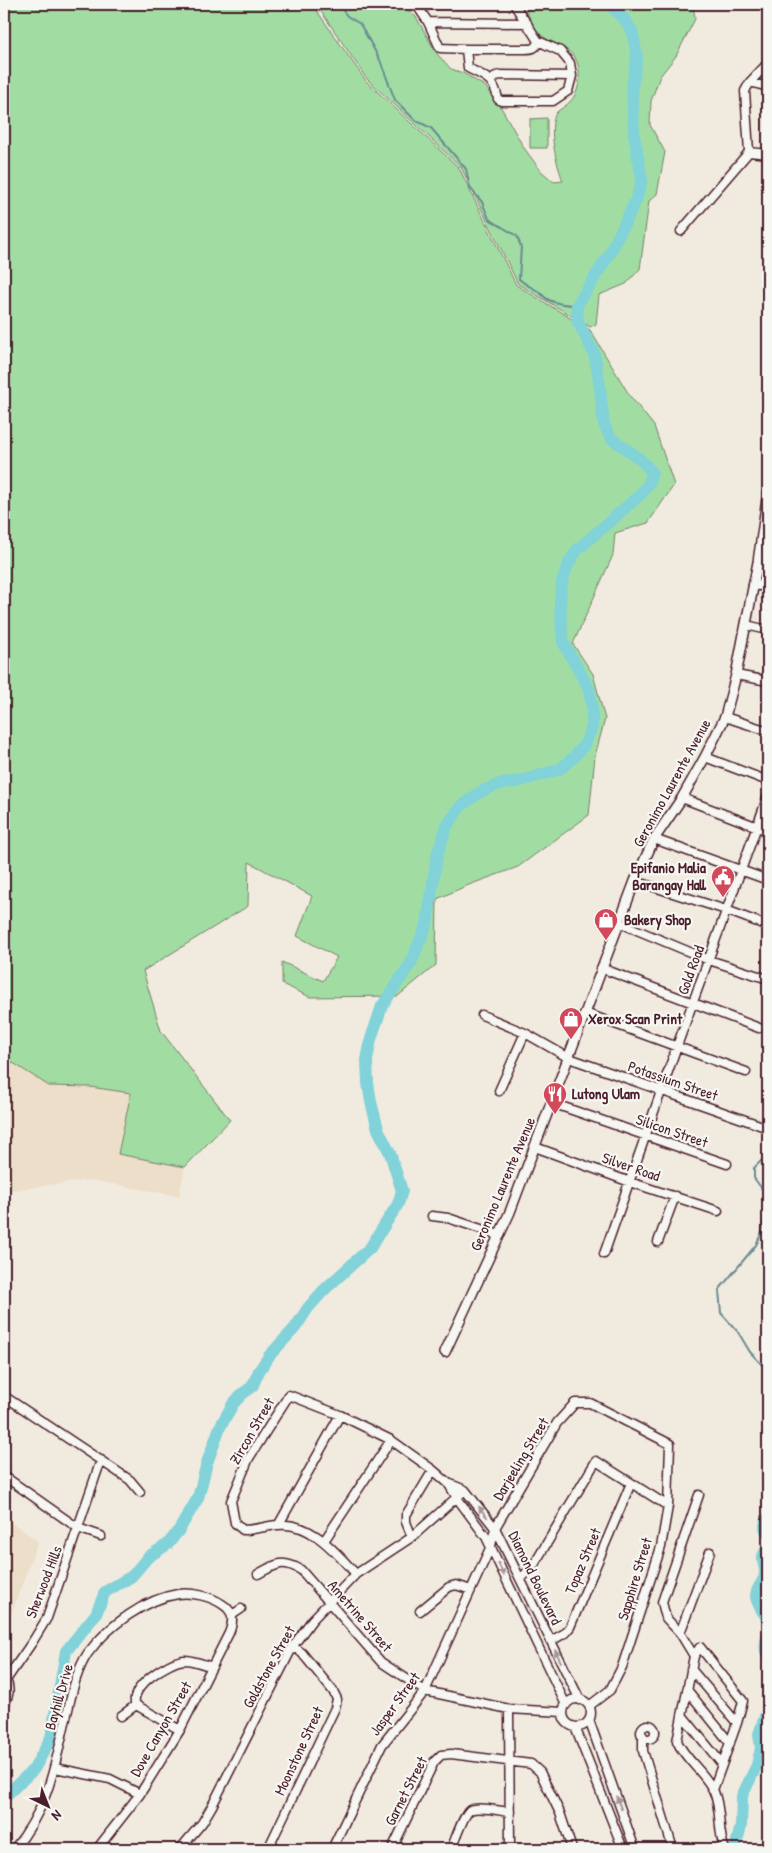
<svg xmlns="http://www.w3.org/2000/svg" width="772" height="1853" font-family="'Patrick Hand',sans-serif">
<rect width="100%" height="100%" fill="#f1ebdf"/>
<filter id="ink" filterUnits="userSpaceOnUse"><feTurbulence type="fractalNoise" baseFrequency=".02" numOctaves="2"/><feDisplacementMap in="SourceGraphic" scale="10" xChannelSelector="R" yChannelSelector="G"/><feConvolveMatrix kernelMatrix="1 2 1 2 8 2 1 2 1" color-interpolation-filters="sRGB"/></filter>
<g filter="url(#ink)">
<path fill="#ecdec8" d="M4,1059l6,2 39,25 41,1 41,6 -13,61 67,13 -6,29 -89,-16 -86,11z
M4,1517l34,24 -34,93z"/>
<path fill="#a1dda3" stroke="#767e67" d="M4,4h308l54,77 93,87 57,117 74,45 40,66 24,30 20,59 -26,38 -33,10 -2,22 -40,89 20,30 12,45 -10,37 -6,59 -71,52 -52,19 -29,13 -1,66 -38,31 -88,1 -28,-13v-22l41,19 14,-24 -40,-21 15,-40 -63,-34 -1,44 -105,65 18,60 69,89 -45,47 -67,-13 13,-61 -41,-6 -41,-1 -39,-25 -6,-2z
M316,4h84l16,13 21,37 14,15 12,4 23,14 7,12 9,10 22,39 17,23 13,11 9,-1c-6,-16 -16,-52 -7,-68 2,-3 6,-4 9,-7 14,-10 16,-26 13,-41 -4,-18 -26,-20 -38,-31 -8,-7 -12,-20 -16,-30h169l2,15 -19,37 -16,20 -9,25 -1,24 15,27 -8,42 -8,7 -9,68 -14,15 -27,11 -3,29 -6,3 -72,-43 -57,-117 -94,-88z
M547,118v30h-17v-29z"/>
<g fill="none" stroke-linecap="round" stroke-linejoin="round">
<path stroke="#6b8a93" stroke-width="2" d="M338,4l9,12 13,8 20,36 15,40 20,20 16,8 35,41 4,19 12,14 7,17 28,17 4,11 -2,32c8,7 9,6 17,11 5,2 8,8 13,10 8,4 19,5 28,5
M768,1154l-14,14v10l14,19
M768,1210l-4,7 -2,15 -6,13 -37,45 2,23 17,19 12,20 16,17 2,6"/>
<path stroke="#81d2d9" stroke-width="12" d="M768,1467l-1,2v14l1,3
M768,1518c-3,6 -5,9 0,15
M768,1548c-12,13 1,17 -4,30 -2,6 -8,11 -8,18 0,8 9,17 12,25
M768,1636c-3,6 -4,14 0,20
M4,1797l30,-28 17,-31 15,-87 30,-37 9,-22 27,-16 16,-19 20,-13 11,-14 19,-32 9,-35 13,-36 13,-23 9,-10 10,-7 7,-16 10,-15 26,-28 13,-20 15,-17 47,-43 28,-44 4,-13 -12,-38 -12,-24 -7,-27 -3,-19 -1,-23 4,-21 11,-33 29,-43 8,-20 8,-19 10,-69 10,-29 13,-19 20,-15 20,-8 21,-3 39,-12 14,-12 11,-13 7,-17v-20l-3,-18 -26,-47 -3,-40 2,-20 7,-19 8,-13 64,-56 8,-11 3,-11 -12,-13 -29,-21 -7,-13 -5,-45 -5,-27 -16,-31 -1,-17 32,-50 27,-55 6,-20 -8,-46 -2,-46 5,-32 -5,-25 -7,-11 -12,-12 -1,-4
M735,1849l6,-23 1,-30 15,-31 4,-17 -2,-14 9,-26"/>
<g stroke="#4a1f2b" stroke-width="11">
<path id="minor" d="M416,4l12,18 12,26 26,1 2,19c17,9 26,10 30,31l3,2h52l15,-10 4,-15 -2,-13 -10,-12 -22,-10 -24,-37
M428,22l99,1
M466,49h59c7,0 11,0 13,-8
M492,80l4,-4 4,-1 72,1
M750,82l18,5
M749,152l19,2
M681,231l68,-79 -4,-61 5,-9 18,-19
M753,585l15,2
M746,625l22,5
M736,675l32,6
M725,717l43,14
M705,757l63,24
M682,798l86,33
M654,839l114,41
M635,881l91,29 42,16
M620,923l89,37 59,19
M601,968l158,60
M585,1013l161,59
M482,1015l43,18 44,25 199,70
M499,1091l26,-58
M552,1103l175,61
M535,1147l95,35 88,29
M432,1216l16,2 51,17
M658,1242l17,-46
M604,1254l73,-208 91,-250
M4,1396l126,84 10,12
M4,1476l74,52 23,8
M448,1483l9,15 29,39 80,168
M699,1495l-37,107 4,16 14,15 14,23 -17,85c8,19 29,32 37,51 8,18 3,41 11,57
M279,1524l61,-109
M412,1537l-6,-15v-7l27,-45
M324,1541l67,-101
M258,1574c18,-10 24,-15 43,-4l80,92 44,29 84,18 54,3
M356,1574c-21,-22 -44,-52 -78,-49 -12,1 -23,5 -35,5l-8,-7 -4,-22 18,-43 40,-63 51,20 51,25 42,30 15,13 17,7 30,38 85,172
M521,1579l14,-16 61,-102 72,45
M420,1611l29,-24 7,-2 15,5
M232,1615l9,-6
M680,1633l30,-81
M551,1641l14,-8 5,-6 61,-144
M694,1656l6,-9 43,54 -6,22
M691,1669l46,54 -24,67
M6,1680l27,-39 14,-23 54,-158
M688,1691l42,52
M563 1713a14 14 0 1 1 28 0a14 14 0 1 1-28 0Z
M4,1706c4,-10 7,-16 2,-26
M509,1709l1,140
M682,1715l40,49
M121,1716l15,-11
M589,1720l46,129
M641 1732a7 7 0 1 1 14 0a7 7 0 1 1-14 0Z
M575,1727l48,122
M180,1730l-44,-25c-9,-17 33,-44 48,-45 9,0 19,4 28,7
M643,1736v15l30,98
M55,1768l55,11 30,15
M14,1849c35,-41 41,-85 53,-135 5,-21 9,-43 21,-61 20,-27 57,-54 90,-59 14,-2 32,2 44,10 12,7 12,17 7,29l-49,97 -40,64 -43,55
M180,1849l22,-26 10,-17 81,-160 19,-26 44,-46 56,-37 53,-47
M268,1849l67,-141 2,-9 -4,-8 -31,-38 -9,-7
M332,1849l50,-104 43,-54 66,-145 4,-18 62,-105 18,-20h15l80,41 -2,62 -7,41 -39,120 -12,23 -21,16
M392,1849l42,-87 7,-7 10,-1 80,10 9,8 20,41 12,36
M451,1849c4,-8 12,-34 19,-39 8,-4 31,1 40,2"/>
</g>
<g stroke="#4a1f2b" stroke-width="12">
<path id="tertiary" d="M445,1352l65,-140 125,-331 19,-42 28,-41 23,-41 20,-40 11,-42 22,-113 10,-70"/>
</g>
<use href="#minor" stroke="#f6f6f2" stroke-width="8"/>
<use href="#tertiary" stroke="#f6f6f2" stroke-width="9"/>
</g>
<defs><path id="oneway-solid" d="M-6-.8H1V-3.2L6.5 0L1 3.2V.8H-6Z" transform="scale(1.25)"/></defs>
<g fill="#a99598">
<use href="#oneway-solid" transform="translate(483 1512) rotate(-128)"/>
<use href="#oneway-solid" transform="translate(501 1569) rotate(65)"/>
<use href="#oneway-solid" transform="translate(558 1656) rotate(-116)"/>
<use href="#oneway-solid" transform="translate(619 1803) rotate(-110)"/>
</g>
</g>
<defs>
<g id="civic-pin" transform="scale(1.25)"><path d="M0 17L-7.5 6A9.5 9.5 0 1 1 7.5 6Z" fill="#d1495b" stroke="#f6f6f2"/><path d="M-.6-6.5H3V-4.5H.6V-3L4-1V1h2V6H-6V1h2V-1L-.6-3ZM-1.2 2.5V6h2.4V2.5Z" fill="#fff"/></g>
<g id="shop-pin" transform="scale(1.25)"><path d="M0 17L-7.5 6A9.5 9.5 0 1 1 7.5 6Z" fill="#d1495b" stroke="#f6f6f2"/><path d="M-5-2.5h2.3a2.7 3.5 0 0 1 5.4 0H5L5.5 6h-11ZM-1.5-2.5h3a1.5 2.3 0 0 0-3 0Z" fill="#fff"/></g>
<g id="restaurant-pin" transform="scale(1.25)"><path d="M0 17L-7.5 6A9.5 9.5 0 1 1 7.5 6Z" fill="#d1495b" stroke="#f6f6f2"/><path d="M-5-6h1v4h1v-4h1v4h1v-4h1v5L-1.5 .5V6h-2V.5L-5-1ZM5-6V6H3V1.5H1.5Q1.5-4 5-6Z" fill="#fff"/></g>
</defs>
<g fill-rule="evenodd">
<use href="#civic-pin" x="723" y="877"/>
<use href="#shop-pin" x="606" y="920"/>
<use href="#shop-pin" x="571" y="1019"/>
<use href="#restaurant-pin" x="555" y="1094"/>
</g>
<g text-anchor="middle" stroke-width="4.5" stroke-linejoin="round" paint-order="stroke">
<g font-size="15" fill="#4a1f2b" stroke="#f6f6f2">
<text transform="translate(672 783) rotate(-61)" y="5">Geronimo Laurente Avenue</text>
<text transform="translate(691 970) rotate(-70)" y="5">Gold Road</text>
<text transform="translate(673 1081) rotate(19)" y="5">Potassium Street</text>
<text transform="translate(672 1131) rotate(19)" y="5">Silicon Street</text>
<text transform="translate(631 1167) rotate(19)" y="5">Silver Road</text>
<text transform="translate(503 1184) rotate(-67)" y="5">Geronimo Laurente Avenue</text>
<text transform="translate(252 1431) rotate(-60)" y="5">Zircon Street</text>
<text transform="translate(521 1459) rotate(-59)" y="5">Darjeeling Street</text>
<text transform="translate(583 1561) rotate(-67)" y="5">Topaz Street</text>
<text transform="translate(535 1578) rotate(64)" y="5">Diamond Boulevard</text>
<text transform="translate(635 1579) rotate(-73)" y="5">Sapphire Street</text>
<text transform="translate(44 1582) rotate(-69)" y="5">Sherwood Hills</text>
<text transform="translate(360 1616) rotate(49)" y="5">Ametrine Street</text>
<text transform="translate(269 1667) rotate(-61)" y="5">Goldstone Street</text>
<text transform="translate(59 1697) rotate(-74)" y="5">Bayhill Drive</text>
<text transform="translate(395 1704) rotate(-54)" y="5">Jasper Street</text>
<text transform="translate(161 1729) rotate(-60)" y="5">Dove Canyon Street</text>
<text transform="translate(299 1751) rotate(-65)" y="5">Moonstone Street</text>
<text transform="translate(406 1791) rotate(-63)" y="5">Garnet Street</text>
</g>
<g font-size="15" font-weight="bold" fill="#4a1f2b" stroke="#f6f6f2" text-anchor="start">
<text x="706" y="873" text-anchor="end">Epifanio Malia<tspan x="706" dy="17">Barangay Hall</tspan></text>
<text x="624" y="925">Bakery Shop</text>
<text x="588" y="1024">Xerox Scan Print</text>
<text x="572" y="1099">Lutong Ulam</text>
</g>
</g>
<rect width="772" height="1853" fill="none" stroke="#f6f6f2" stroke-width="20"/>
<rect x="10" y="10" width="752" height="1833" fill="none" stroke="#4a1f2b" stroke-width="2" filter="url(#ink)"/>
<g transform="translate(48 1806) rotate(137)" stroke="#f6f6f2" stroke-width="4" paint-order="stroke">
<path d="M0-4L9 19L0 12L-9 19Z" fill="#4a1f2b"/>
<text y="-8" font-size="14" font-weight="bold" text-anchor="middle" fill="#4a1f2b">N</text>
</g>
</svg>
